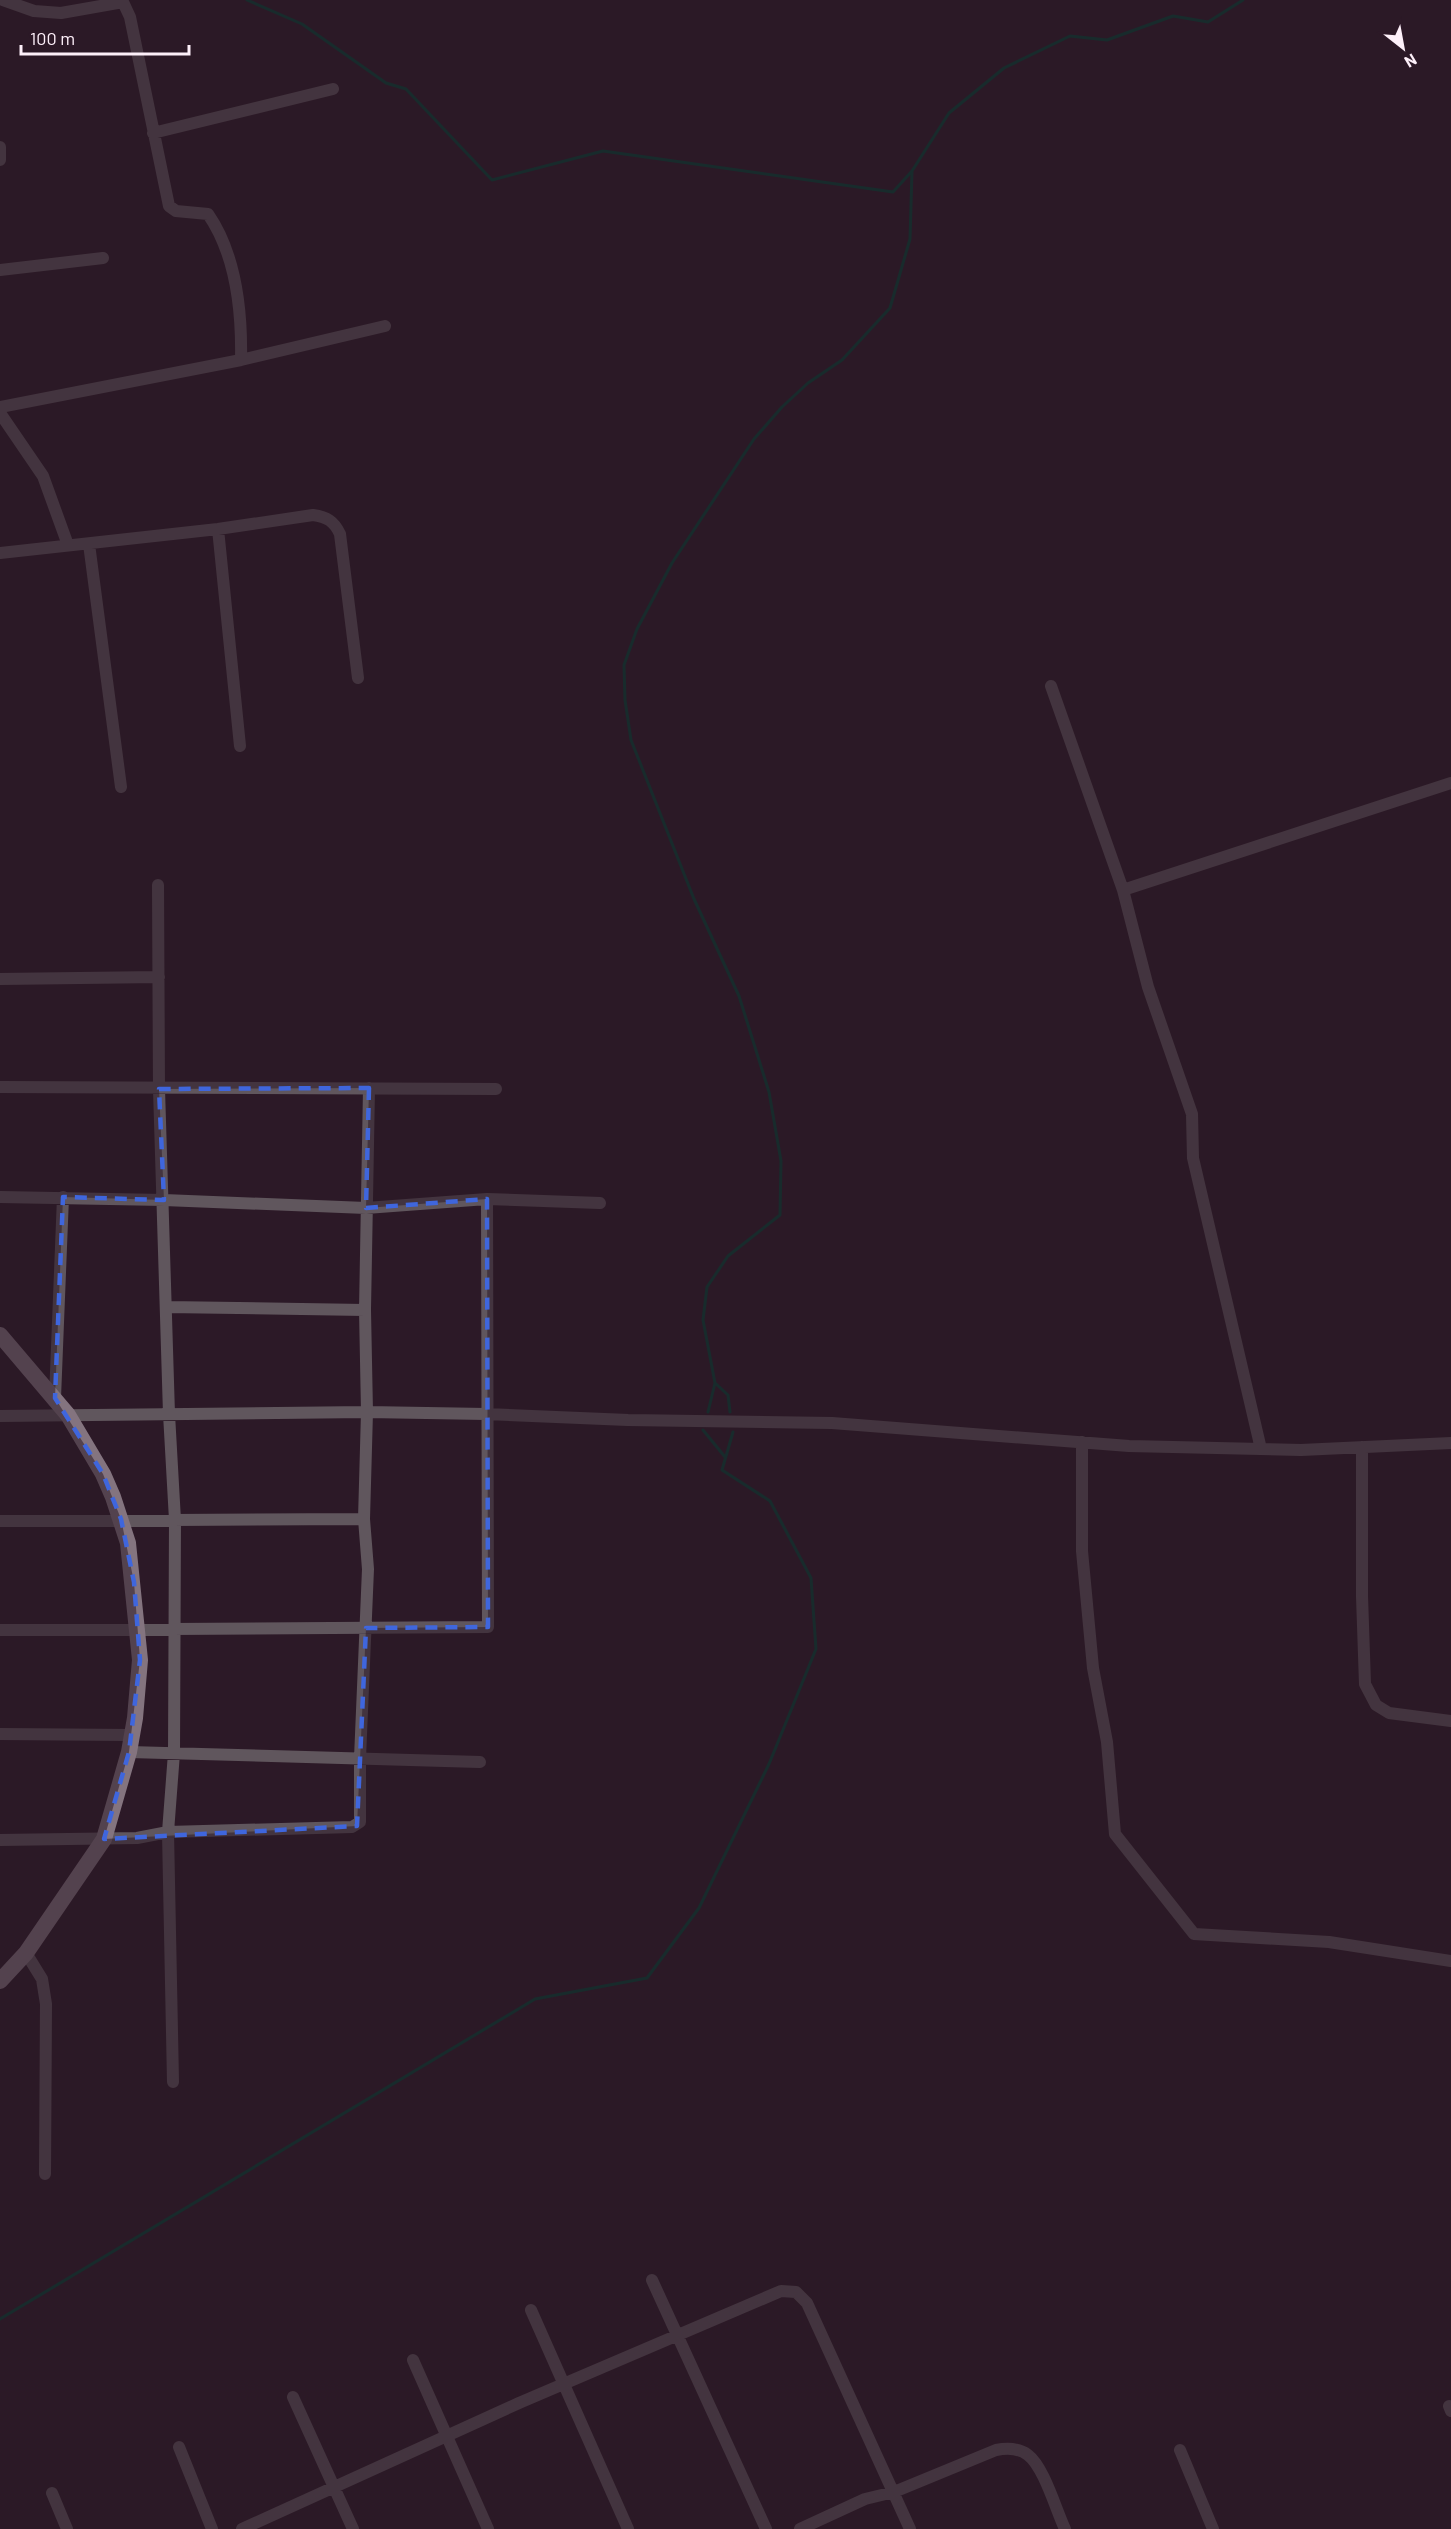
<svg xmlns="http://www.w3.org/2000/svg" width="1451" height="2529" font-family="Barlow,sans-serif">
<rect width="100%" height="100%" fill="#2c1927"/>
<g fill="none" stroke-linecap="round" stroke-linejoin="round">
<path stroke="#004234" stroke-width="3" d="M247,0l55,24 84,59 20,6 86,91 111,-29 290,41 19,-21
M708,1412l7,-29
M730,1412l-2,-17 -13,-12 -12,-63 4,-33 21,-31 52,-41 1,-54 -12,-69 -30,-96 -45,-97 -63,-159 -6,-40 -1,-35 13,-36 35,-66 82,-124 28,-32 26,-24 34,-23 48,-52 20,-69 2,-68 37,-58 55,-45 66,-32 37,4 66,-24 35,6 35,-22
M703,1430l22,27
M0,2319l535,-320 112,-21 52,-70 70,-144 47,-115 -5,-71 -41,-77 -48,-31 11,-38"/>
<path stroke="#60565d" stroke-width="12" d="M3,0l31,11 27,2 62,-11 7,15 39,189 7,5 32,3c29,42 34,98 33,146
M153,133l180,-44
M0,147v13
M0,270l103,-12
M0,407l241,-47 144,-34
M0,413l43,63 25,69
M218,529l22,217
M89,544l32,243
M0,553l218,-24 95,-14c14,2 21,6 27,19l18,144
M1051,686l72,204 25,97 44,127 1,44 68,291
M158,885l1,204 10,325 6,106 -1,233 -6,79 5,250
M1123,890l328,-107
M0,979l159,-2
M0,1087l496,2
M0,1197l164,3 202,8 121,-9 113,4
M166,1307l199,3
M55,1398l8,-201
M0,1416l367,-4 119,2 142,6 204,3 297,23 172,4 150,-7
M1082,1442v109l11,117 14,74 8,92 79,100 135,8 122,19
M1362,1447v149l3,88 11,21 13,8 62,8
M0,1521l364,-2
M0,1630l488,-3 -1,-428
M0,1734l131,1
M129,1752l351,10
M0,1840l137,-2 31,-6 184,-5 8,-5v-64l8,-189 -4,-50 3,-107 -2,-102 4,-222
M26,1953l16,26 4,25 -1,170
M652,2280l114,249
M531,2310l97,219
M413,2360l75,169
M293,2397l60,132
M1449,2406l2,5
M179,2447l33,82
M1180,2450l33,79
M52,2493l15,36
M242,2529l277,-126 262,-112 15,1 11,11 103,226
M800,2529l65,-30 29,-7 102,-42c11,-2 23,-2 32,5 16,12 28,55 37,74"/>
<path stroke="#84747f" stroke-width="16" d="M0,1335l68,80 35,59 10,23 15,46 12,117 -5,58 -6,34 -25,87 -78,114 -26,28"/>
</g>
<path d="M0 0H1451V2529H0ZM369,1088l-3,120 121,-9 1,428 -122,1 -9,198 -253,13 25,-87 11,-92 -6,-78 -13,-63 -18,-45 -48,-76 8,-201 101,3 -5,-111z" fill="#2c1927" fill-opacity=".55" fill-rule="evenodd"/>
<path fill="none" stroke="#3f66dd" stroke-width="4.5" stroke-dasharray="12 8" stroke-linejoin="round" d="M369,1088l-3,120 121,-9 1,428 -122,1 -9,198 -253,13 25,-87 11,-92 -6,-78 -13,-63 -18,-45 -48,-76 8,-201 101,3 -5,-111z"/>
<g transform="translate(1403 48) rotate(149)" stroke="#2c1927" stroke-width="4.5" paint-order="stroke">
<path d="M0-4.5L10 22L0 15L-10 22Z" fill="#fdf0f9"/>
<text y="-9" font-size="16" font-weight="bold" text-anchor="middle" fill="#fdf0f9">N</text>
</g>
<path d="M21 45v9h168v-9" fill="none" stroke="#fdf0f9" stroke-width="3"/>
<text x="30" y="45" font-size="18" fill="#fdf0f9" stroke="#2c1927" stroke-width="4.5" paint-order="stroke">100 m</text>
</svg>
